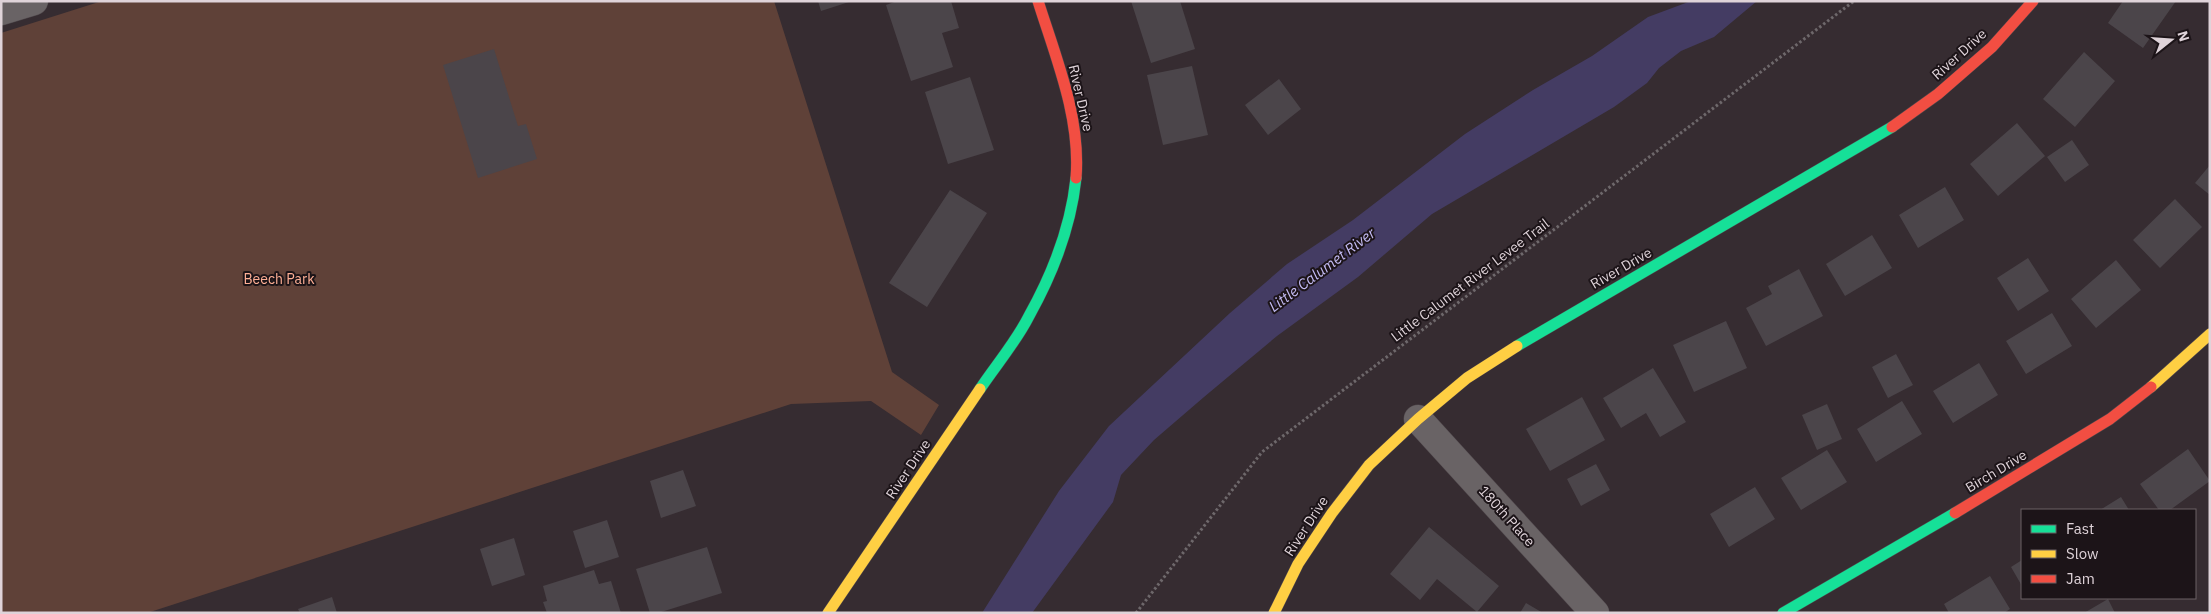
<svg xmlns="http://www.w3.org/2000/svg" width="2211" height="614" font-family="'IBM Plex Sans',sans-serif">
<rect width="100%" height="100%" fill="#362c31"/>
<path fill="#5f4138" d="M102,1h672l118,371 47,33 -18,30 -50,-34 -80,3 -644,209h-146v-580z"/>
<path fill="#443c63" d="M1691,1h66l-43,36 -33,14 -22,17 -12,15 -33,24 -182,107 -74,63 -81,59 -73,61 -50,43 -33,35 -8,27 -81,111h-50l77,-122 50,-65 121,-113 57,-49 66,-44 112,-86 68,-44 59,-34 56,-39z"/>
<path fill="#4b454a" d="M818,1h31v1l-28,9z
M897,1h54l8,27 -17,5 11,34 -42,14 -25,-76z
M1131,1h49l15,48 -44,14z
M2123,1h53l-33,47 -35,-25z
M494,49l24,77 8,-2 11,35 -59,19 -35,-113z
M2084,52l31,29 -40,46 -32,-28z
M1192,66l16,69 -45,10 -16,-70z
M970,77l24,73 -46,14 -23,-72z
M1279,79l22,30 -33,26 -23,-30z
M2017,123l28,33 -47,40 -28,-32z
M2072,140l17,25 -24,17 -18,-25z
M2210,165v30l-15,-12z
M1945,187l19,33 -46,28 -19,-33z
M950,190l37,23 -60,94 -38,-24z
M2175,199l27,28 -42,41 -27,-28z
M1872,235l20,33 -47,28 -19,-32z
M2028,258l21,33 -31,20 -21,-33z
M2116,260l25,30 -45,38 -25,-29z
M1799,269l24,47 -57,30 -20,-38 26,-14 -4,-8z
M2052,313l20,33 -46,28 -20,-33z
M1726,321l21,47 -53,24 -21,-47z
M1896,354l17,31 -25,13 -16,-31z
M1979,363l19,32 -45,28 -20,-32z
M1653,368l33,54 -26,15 -14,-24 -25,15 -18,-30z
M1582,397l23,43 -55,31 -24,-42z
M1902,401l20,33 -46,28 -19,-33z
M1827,404l15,35 -25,11 -15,-35z
M2188,449l22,32 -40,29h-11l-19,-26z
M1827,450l20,32 -46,28 -20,-32z
M1596,464l14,26 -29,16 -14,-27z
M683,470l13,36 -35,12 -11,-37z
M1755,487l20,32 -46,28 -19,-33z
M2121,497l8,13h-29z
M607,520l12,37 -34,11 -12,-37z
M1429,527l70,59 -22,26 -40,-33 -17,21 -30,-26z
M514,538l11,37 -33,11 -12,-37z
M707,547l15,46 -64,20h-8l-14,-44z
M2022,560v26l-11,-19z
M594,570l5,14 12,-3 10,32h-74l-4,-11 4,-1 -4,-15z
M1990,576l20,33 -6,4h-55l-5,-9z
M332,597l5,16h-37l-2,-4z
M2108,599l7,14h-31z
M1526,603l17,10h-23z"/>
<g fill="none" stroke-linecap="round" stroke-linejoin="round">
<g stroke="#50484c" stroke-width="29">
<path id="street" d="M1,11l33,-10
M1418,419l177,194"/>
</g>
<g stroke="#50484c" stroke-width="12">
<path id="fast" d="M1517,346l375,-219
M980,389c16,-24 36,-47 49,-73 24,-43 42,-90 47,-138
M1783,613l172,-100"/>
</g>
<g stroke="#50484c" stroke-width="12">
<path id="slow" d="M2151,387l59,-53
M828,613l152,-224
M1274,613l24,-49 34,-51 37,-48 49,-46 49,-41 50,-32"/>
</g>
<g stroke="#50484c" stroke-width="12">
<path id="jam" d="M1038,1c18,57 43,117 38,177
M1892,127l46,-33 54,-47 41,-46
M1955,513l155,-94 41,-32"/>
</g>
<path stroke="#6e686b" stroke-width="3" stroke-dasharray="2.5 2.5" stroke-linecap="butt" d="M1136,613l126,-161 592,-451"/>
<use href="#street" stroke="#696365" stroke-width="28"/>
<use href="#fast" stroke="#16e098" stroke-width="11"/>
<use href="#slow" stroke="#ffcf43" stroke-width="11"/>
<use href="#jam" stroke="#f24e42" stroke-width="11"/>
</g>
<g text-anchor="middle" stroke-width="4" stroke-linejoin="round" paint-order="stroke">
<g font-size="14" fill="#dfd3d9" stroke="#1c1418">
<text transform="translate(1959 54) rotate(-42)" y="5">River Drive</text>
<text transform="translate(1081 98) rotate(77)" y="5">River Drive</text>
<text transform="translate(1621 268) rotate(-30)" y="5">River Drive</text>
<text transform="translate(1470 280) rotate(-37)" y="5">Little Calumet River Levee Trail</text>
<text transform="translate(908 469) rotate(-56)" y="5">River Drive</text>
<text transform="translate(1996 471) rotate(-31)" y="5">Birch Drive</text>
<text transform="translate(1507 516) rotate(48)" y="5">180th Place</text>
<text transform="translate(1306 526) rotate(-57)" y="5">River Drive</text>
</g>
<g font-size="14" fill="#ffb096" stroke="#1c1418">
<text x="279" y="284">Beech Park</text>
</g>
<g font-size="15" font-style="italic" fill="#c4bcf5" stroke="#1c1418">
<text transform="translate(1322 270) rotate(-37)" y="5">Little Calumet River</text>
</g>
</g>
<rect width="2211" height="614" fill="none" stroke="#dfd3d9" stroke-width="5"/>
<rect x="2021" y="509" width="175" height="90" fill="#1c1418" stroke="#6a6065"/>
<rect x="2031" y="525" width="25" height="8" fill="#16e098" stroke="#6a6065"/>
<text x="2066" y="534" font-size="15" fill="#dfd3d9">Fast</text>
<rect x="2031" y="550" width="25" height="8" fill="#ffcf43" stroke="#6a6065"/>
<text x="2066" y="559" font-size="15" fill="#dfd3d9">Slow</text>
<rect x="2031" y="575" width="25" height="8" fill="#f24e42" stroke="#6a6065"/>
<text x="2066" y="584" font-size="15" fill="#dfd3d9">Jam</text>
<g transform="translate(2171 40) rotate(73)" stroke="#1c1418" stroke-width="4" paint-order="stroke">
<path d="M0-4L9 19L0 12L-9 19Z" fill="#dfd3d9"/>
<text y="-8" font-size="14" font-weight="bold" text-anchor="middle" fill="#dfd3d9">N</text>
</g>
</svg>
